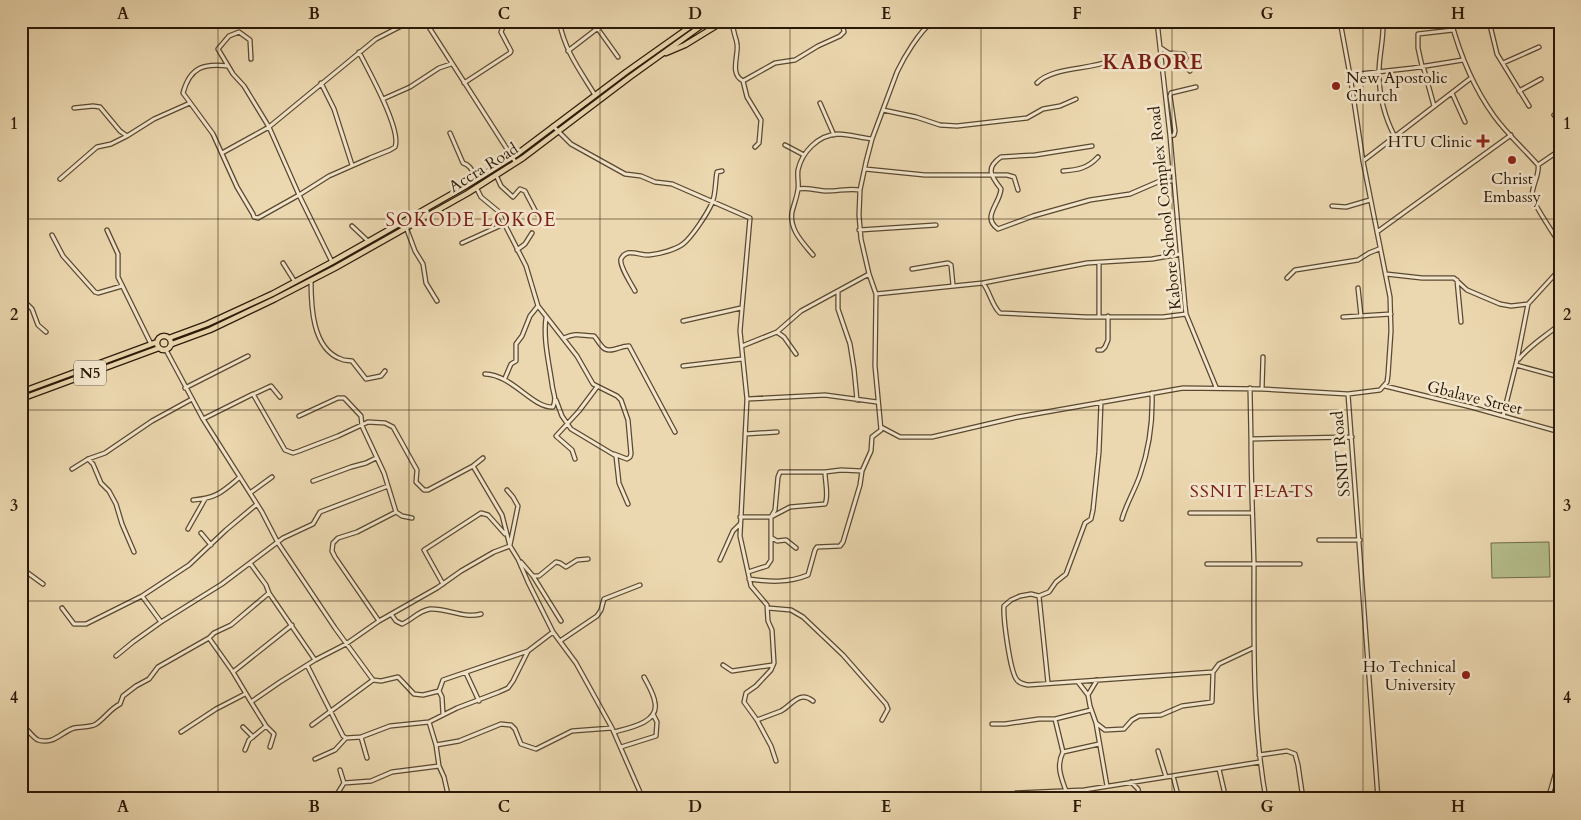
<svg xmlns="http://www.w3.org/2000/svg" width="1581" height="820" font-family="Cardo,serif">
<rect width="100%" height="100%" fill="#ecd8b0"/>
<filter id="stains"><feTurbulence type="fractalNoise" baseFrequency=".004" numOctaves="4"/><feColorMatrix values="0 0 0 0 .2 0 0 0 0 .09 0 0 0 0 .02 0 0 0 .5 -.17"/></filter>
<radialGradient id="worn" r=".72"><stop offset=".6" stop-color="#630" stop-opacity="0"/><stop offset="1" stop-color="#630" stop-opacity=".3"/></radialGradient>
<path fill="#b5bf8d" stroke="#706c4a" d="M1549,542l1,35 -58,1 -1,-35z"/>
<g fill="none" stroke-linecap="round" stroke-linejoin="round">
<g stroke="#5a4930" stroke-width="5.5">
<path id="minor" d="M425,21l91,142
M559,21c6,30 20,48 36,74
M733,21c-1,12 3,14 4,23 2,11 -8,30 6,37l4,16 14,23 -2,23 -4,4
M1157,21l13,115 15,169 1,9 30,73
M1340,21l10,54 13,86 27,136 1,34 -3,44 -1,7 -7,8 -32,4 30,405
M1383,21c1,18 -4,34 -4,51 0,22 6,46 16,65
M1451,21c9,34 23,67 43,95 13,18 30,33 44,49l22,-15
M1489,21l8,33 32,52
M598,29l20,28
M1161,48l15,10 14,13
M568,51l39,-30
M1168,53l16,1 2,4 -3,6
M251,59l-1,-19 -11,-8 -10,4 -11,13 15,25 11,12 25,41 30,68 33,67
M1503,63l36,-16
M228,66c-24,-3 -38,1 -45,27l30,41 24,53 16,27 1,3 4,1 41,-23 30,-19 41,-18 20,-8 5,-3c7,-17 -27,-77 -36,-95
M1422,66l-4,-18v-14l35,-4
M1423,66l11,40
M1350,75l63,-7 50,-8
M743,81l32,-18 20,-3 23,-14 22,-10 4,-4 -2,-11
M1412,81l14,-6
M321,83l13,26 18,56
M464,83l46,-30 1,-2 -10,-19 2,-5 6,-6
M1037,83c15,-16 51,-13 73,-22
M1519,91l22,-12
M1452,93l13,29
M383,99l27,-12 29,-19 12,-4
M820,103l14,32
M74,108l19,-2 7,1 20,24 7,5 27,-17 36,-16
M883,110l33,7 24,8 17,1 70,-8 16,-9 17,-3 16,-7
M1554,115l6,7
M553,126l18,18 54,30 16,2 14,6 17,2 78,34 -10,113 7,68 -7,137 11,50 16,19 1,16 4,9 2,33 -3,7 -15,16 -10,7 -2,9 13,18 14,26 5,15
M450,133l13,30c8,2 10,10 14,16
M1170,136l4,-1 1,-4 -5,-35 1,-3 25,-6
M785,145l19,10
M1092,146l-57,9 -34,2c-16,11 -10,19 0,32 -1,15 -20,28 -3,40l35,-13 57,-16 40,-6 30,-13h14
M222,153l47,-26 107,-88 35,-18
M1363,161l108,-83
M1538,165c2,9 -6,20 -6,31 0,6 23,40 28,48
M865,169l60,6h82l7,2 4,13
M1063,171c15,-1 25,-3 35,-14
M496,175l5,11 12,11 7,-8 5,2 2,4 10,19
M60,179l37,-32 14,-3 16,-8
M476,187l5,10 17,14 5,10 23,45 12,40 39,50 16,28 24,12 4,4 7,20 3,34 -1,3 -3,2 -13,-5
M798,189c9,-2 20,2 29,2 12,0 22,-3 33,-1
M1332,206l14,1 24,-7
M352,226l16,15
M406,227l9,24 8,13 3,19 11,18
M107,230l11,24v23l33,67
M859,230l77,-5
M1377,232l134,-97
M52,235l11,21 32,36 3,1 24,-7
M462,243l42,-19
M517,250l8,-6 7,-11
M813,255c-11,-13 -24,-26 -21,-43 2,-8 5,-15 6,-23 1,-6 -1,-12 0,-19 4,-18 20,-35 40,-36 11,0 23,4 34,5
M283,263l12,19
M1099,263v53
M912,269l36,-6 3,2 2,20
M1386,274l36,4h32l13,12 33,14 11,2 17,-2
M1287,278l8,-8 63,-10 11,-7 10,-4
M1457,280l4,42
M311,281c0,24 1,68 30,78 3,2 7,1 11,2l14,18 15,-3 4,-5
M983,283c7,9 9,23 17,30l86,4h77l23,-3
M1358,288l3,28
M635,291c-3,-6 -16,-25 -14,-32 6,-12 19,-3 28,-4 10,-1 26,-5 34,-11 9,-7 24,-30 29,-41 4,-9 3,-21 5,-31l5,-1
M838,291v18l12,35 4,25 3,31
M876,294l107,-11 104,-20 65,-4 28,-5
M21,301l2,-1 9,9 6,16 8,7
M1343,317l48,-3
M683,321l58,-13
M777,332l7,5 12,17
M564,338c14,-6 17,-2 30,-2 3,3 7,11 11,13 7,4 17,-4 24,-3l46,86
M742,346l35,-14 24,-21 68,-37
M166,350l37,69 59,93 16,31 57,85 38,52 8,1 17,-4 16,17 9,1 16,-4
M1098,350h4l3,-3 3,-7v-24
M1519,359c11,-14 27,-23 41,-35
M1516,365l44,12
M683,366l59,-7
M485,374c28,1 47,34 68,33 4,-10 0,-13 -1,-23 -3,-21 -9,-45 -6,-66
M505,378l6,-14 5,-3v-17l6,-8 8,-20 8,-10
M1385,386l86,21 89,25
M185,388l63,-32
M1250,388l1,51
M1262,389l1,-32
M254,394l17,-8 9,11
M747,399l78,-4 52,7
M556,400l6,16 9,13 45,27 3,27 9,21
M1101,402l-2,50 -6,58 -2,9 -6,4 -19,51 -10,8 -7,10 -10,4 -8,-2 -11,2 -9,4 -7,6c-1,12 6,66 13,74 3,4 7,4 11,5l185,-13
M299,416l39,-18h6l2,2 15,16 1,10 22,47 12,39 6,4 10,2
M1503,416l14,-56 11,-56 32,-35
M203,419l50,-25 32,56 8,3 6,-2 39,-15 30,-14 17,1 8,4 24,43 -1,12 8,8h4l45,-24 10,-8
M881,427l19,10h32l86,-20 165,-29 79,1 86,5
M745,434l32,-2
M88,459l5,5 8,19 8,8 7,13 6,20 12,28
M575,459l-3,-9 -16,-14 23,-25 18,-24
M473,466l29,49 8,31 8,13 10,23 25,50 23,31 36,65 31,71
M72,469l16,-10 17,-6 47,-32 40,-22
M313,481l38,-14 15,-4 10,-5
M507,490l6,7 5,9 -8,39
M250,493l22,-16
M1252,493l45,1
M193,500c24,-2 29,-8 47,-23
M1190,513h62
M740,517h31l19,-10 35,-3c4,-8 0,-22 0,-32l16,-2 21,1 9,-20 1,-14 9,-7 -6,-64 1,-72 -7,-20 -8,-35 -2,-24 1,-25 6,-28 6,-23 25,-67c7,-15 22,-40 36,-51
M1122,519c4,-15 13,-29 18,-44 9,-26 13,-54 12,-82
M188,529l17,-30
M201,533l10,12
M772,538l5,3 9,-1 10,8
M1319,540h41
M720,560l13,-29 7,-7
M521,562l12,14 28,45
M250,563l16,22 3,8 -38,32 -17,8 -5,5 24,34 18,30 29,-20 35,-22 31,-16 33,-23 58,-33 24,-17 33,-19 16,-6
M1207,564h93
M21,568l22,16
M748,572l19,-6 4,-6v-43l4,-7 3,-33 2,-5h45
M533,576h6l17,-14 4,1 6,4 11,-7 11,-1
M749,579c21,3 39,4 59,-4l7,-25 2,-3 23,-1 3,-4 17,-57 2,-14
M443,584l-19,-34 57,-37 7,2 17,19
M269,593l46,67
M142,596l47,-31 37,-35 31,-26
M1039,596l9,87
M62,608l12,16h12l56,-28 19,26 61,-38 61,-46 30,-14 7,-12 68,-26
M768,608l23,2 12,7 40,38 43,49 2,5 -6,11
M391,614l5,7 6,3c10,-4 16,-13 28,-15 17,-1 34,10 51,5
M379,621l-44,-64 -3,-6 1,-8 5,-5 19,-6 39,-20
M560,641l37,-25 4,-6 3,-11 36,-14
M116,656l17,-14 28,-20
M307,665l36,71 3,2 15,-1 29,-11 39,-4 28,-14 42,-16 9,-4 5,-7 15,-30
M723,665l9,6 41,-6
M233,672l59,-47
M466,673l13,28
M1097,680l-9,15 2,11 6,17 11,63
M1078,682l10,13
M21,698l4,-2
M251,702l15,24 8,8 -4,13
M443,714l-1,-17 -3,-6 4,-11 85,-29 25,-19
M1055,719l8,33
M757,720c8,-3 16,-6 24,-9 11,-6 18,-21 32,-10
M429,722l7,23 3,21 5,11 5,22
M1096,723l9,7 19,-1 8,-9 7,-4 22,-1 21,-9 30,-4 1,-30 6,-8 34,-16
M21,724c6,4 11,13 17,16 16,5 23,-8 36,-12 7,-2 16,0 22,-4 9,-6 14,-15 24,-20l3,-8 13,-10 13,-7 9,-12 51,-29
M992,724h13l34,-5h16l36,-9
M312,725l61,-45
M243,727l10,10
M181,732l35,-23 29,-15
M614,732c14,-4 45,-9 41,-29 -1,-9 -7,-18 -11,-26
M361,737l6,21
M436,745l23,-4 42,-17 10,1 4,4 6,15 15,5 36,-18 40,-3
M621,747l35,-11 1,-14 -4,-8
M245,750l4,-10 17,-14
M1158,751l8,26
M1259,755l28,-4 8,3 3,11 5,34
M315,759l20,-9 11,-12
M1219,769l7,30
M340,770l4,13
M1173,776l6,23
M1131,782l7,7 2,10
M1066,791c-5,-14 -10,-25 -3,-39l36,-8
M1068,791v8
M1016,793l68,-3 176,-28
M334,799l10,-16 27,-2 21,-9 47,-6
M438,799l10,-4
M1266,799c-14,-77 -12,-157 -12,-235 -1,-42 -3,-83 -3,-125l101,-2
M1548,799l12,-41"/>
</g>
<g stroke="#2a1906" stroke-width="7">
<path id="major" d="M666,53l19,-8 39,-24
M157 343a7 7 0 1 1 14 0a7 7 0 1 1-14 0Z
M169,338l38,-14 65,-30 60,-32 132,-75 53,-33 109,-82 72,-51
M172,344l38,-14 65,-31 60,-31 133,-75 55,-35 107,-81 78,-56
M21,392l136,-50
M21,399l138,-51"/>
</g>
<use href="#minor" stroke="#f3e6cc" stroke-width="3"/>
<use href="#major" stroke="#ecd8b0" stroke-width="4.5"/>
</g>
<path fill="none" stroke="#2a1906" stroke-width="1" stroke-opacity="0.55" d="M218,21v778M409,21v778M600,21v778M790,21v778M981,21v778M1172,21v778M1363,21v778M21,219h1539M21,410h1539M21,601h1539"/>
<g fill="#8f2418" stroke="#f3e6cc" stroke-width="2">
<circle cx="1336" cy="86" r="5"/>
<path d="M1480.5 133.5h5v5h5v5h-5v5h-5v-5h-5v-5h5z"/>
<circle cx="1512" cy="160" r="5"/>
<circle cx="1466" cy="675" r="5"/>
</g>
<g text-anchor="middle" stroke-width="5" stroke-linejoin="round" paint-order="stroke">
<rect fill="#f3e6cc" stroke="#665641" stroke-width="1" x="74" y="360.5" width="32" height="25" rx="4"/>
<g font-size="15" font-weight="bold" fill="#2a1906">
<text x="90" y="378">N5</text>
</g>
<g font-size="16" fill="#2a1906" stroke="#f3e6cc" text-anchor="end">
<text x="1346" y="83" text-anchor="start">New Apostolic<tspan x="1346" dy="18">Church</tspan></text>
<text x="1472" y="147">HTU Clinic</text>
<text x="1512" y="184" text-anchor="middle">Christ<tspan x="1512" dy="18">Embassy</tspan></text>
<text x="1456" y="672">Ho Technical<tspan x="1456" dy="18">University</tspan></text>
</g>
<g font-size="16" fill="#2a1906" stroke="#f3e6cc">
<text transform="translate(483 167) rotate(-32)" y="6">Accra Road</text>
<text transform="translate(1164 208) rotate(-96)" y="6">Kabore School Complex Road</text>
<text transform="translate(1475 397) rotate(14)" y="6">Gbalave Street</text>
<text transform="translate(1340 454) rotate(-95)" y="6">SSNIT Road</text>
</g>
<g font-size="18" letter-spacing="1" fill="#7a1f14" stroke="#f3e6cc">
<text x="1252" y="497">SSNIT FLATS</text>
</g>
<g font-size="19" letter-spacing="1" fill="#7a1f14" stroke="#f3e6cc">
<text x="471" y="226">SOKODE LOKOE</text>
</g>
<g font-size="21" font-weight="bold" letter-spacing="1" fill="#7a1f14" stroke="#f3e6cc">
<text x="1153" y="69">KABORE</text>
</g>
</g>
<rect width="1581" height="820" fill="none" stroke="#ecd8b0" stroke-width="55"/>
<rect x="28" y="28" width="1526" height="764" fill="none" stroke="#2a1906" stroke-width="2"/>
<g font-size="16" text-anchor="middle" font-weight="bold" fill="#2a1906">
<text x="123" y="19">A</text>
<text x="314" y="19">B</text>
<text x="504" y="19">C</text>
<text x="695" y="19">D</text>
<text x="886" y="19">E</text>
<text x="1077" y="19">F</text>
<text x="1267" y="19">G</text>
<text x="1458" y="19">H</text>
<text x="14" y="129">1</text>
<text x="1567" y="129">1</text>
<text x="14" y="320">2</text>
<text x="1567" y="320">2</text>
<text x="14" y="511">3</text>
<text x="1567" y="511">3</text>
<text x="14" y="703">4</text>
<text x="1567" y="703">4</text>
<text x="123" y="812">A</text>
<text x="314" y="812">B</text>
<text x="504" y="812">C</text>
<text x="695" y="812">D</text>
<text x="886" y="812">E</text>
<text x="1077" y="812">F</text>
<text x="1267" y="812">G</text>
<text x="1458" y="812">H</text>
</g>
<rect width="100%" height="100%" filter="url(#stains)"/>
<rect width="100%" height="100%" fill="url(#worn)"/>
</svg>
